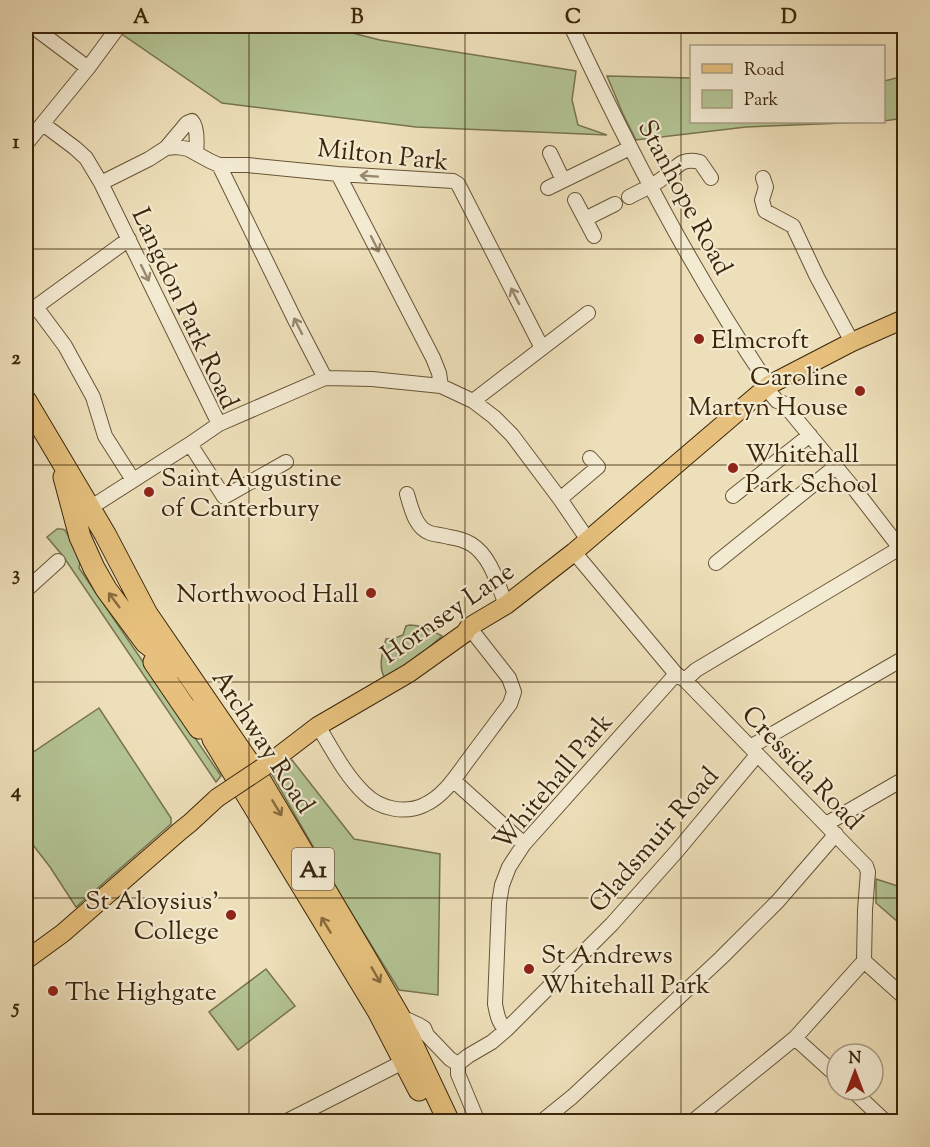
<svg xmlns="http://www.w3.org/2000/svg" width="930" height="1147" font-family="'Sorts Mill Goudy',serif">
<rect width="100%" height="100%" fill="#eddfb9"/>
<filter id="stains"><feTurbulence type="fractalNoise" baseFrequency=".00333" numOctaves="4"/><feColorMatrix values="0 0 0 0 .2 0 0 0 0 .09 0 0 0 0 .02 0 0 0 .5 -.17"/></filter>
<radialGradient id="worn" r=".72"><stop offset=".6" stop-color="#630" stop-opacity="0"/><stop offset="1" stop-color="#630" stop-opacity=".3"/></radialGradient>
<path fill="#b3c393" stroke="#77744e" stroke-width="1.5" d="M110,26h215l55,14 196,31 -4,29 6,25 29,10 -191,-8 -194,-24z
M607,76l84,2 1,44h177l-123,5 -110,13 -13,-26z
M904,76v42l-20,3v-40z
M57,529h5l3,1 7,13 9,13 -2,12 142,208 -5,6 -153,-226 -16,-19z
M410,625c12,0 22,5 32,11 -16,14 -37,35 -58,41 -6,-12 -1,-26 2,-38l9,-1 8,-3 3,-9z
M99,708l72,110v6l-95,83 -26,-40 -24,-31v-79z
M292,760l62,79 86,15 -2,141 -39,-5 -53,-86 -75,-131z
M876,879l28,9v39l-28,-24z
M266,969l29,37 -57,44 -29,-38z"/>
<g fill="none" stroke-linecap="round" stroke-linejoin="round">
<g stroke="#685436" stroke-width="16">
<path id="minor" d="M32,26l56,42
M571,26c58,123 121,246 198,359
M43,124l32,24 11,10 15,25 118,241
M26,144l62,-76 31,-42
M166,148l21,-25 5,-2c6,7 5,22 4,32
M550,153l13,27
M219,165l76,155 30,58
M338,174l95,184 6,15 2,13
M763,178l3,9 -4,13 3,11 28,15 24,51 35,65
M101,183l48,-24 17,-11 11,-1 11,2 22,12 9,4h28l91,9 115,7 5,3 84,164
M548,188l82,-40
M629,197c11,-6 24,-11 34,-19 15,-10 16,-21 37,-16l11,16
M575,200l19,36
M585,219l30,-15
M36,307l29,39 28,51 12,39 28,44
M26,314l103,-75
M766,388l11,13 6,2 73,88 44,57 4,9
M473,401l115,-88
M190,444l34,53 62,-35
M407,494c4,13 8,34 23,39 6,2 13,2 19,4 7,1 15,3 22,7 20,12 27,41 35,61
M733,496l77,-61
M560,499l38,-32 -8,-9
M90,508l100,-64 29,-20 106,-46 47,1 69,7 32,15 21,16 18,18 48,64 28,41
M574,552l102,122 9,6 181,186 2,6 -3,38 -1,51 40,36
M716,563l119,-96
M26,590l32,-29
M685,680l11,-10 204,-122
M318,726c14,23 27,49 47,68 15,15 40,20 59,11 21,-9 34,-32 47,-49 13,-17 26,-35 39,-52l4,-12 -5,-14 -40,-51
M750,747l154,-89
M453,780l71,64
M826,824l78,-45
M399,1016l20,9 5,3 3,7 23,24 8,5v10l20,48
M506,1030l106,-106 65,-73 80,-96
M795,1038l42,38
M458,1064l10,-8 24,-14 14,-12c-8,-8 -9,-16 -11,-26l4,-101 3,-18 7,-18 15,-23 152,-170
M852,1090l34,32
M285,1122l120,-61
M541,1122l31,-25 149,-139 57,-57 58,-67
M692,1122l103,-84 69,-77"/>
</g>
<g stroke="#3b260a" stroke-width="20">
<path id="major" d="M271,762l47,-36 91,-53 56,-40 4,-6 37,-22 68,-53 195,-167 83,-43 52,-23
M26,960l37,-27 117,-102 10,-8 27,-25"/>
</g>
<g stroke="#3b260a" stroke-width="23">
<path id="highway" d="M26,401l79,133 42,80 109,159 112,189 31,54 50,106
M64,477l16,60 14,31 12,21 40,54 13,10 11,17
M154,662l45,66
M198,710l12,17 3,12 165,272 41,79"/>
</g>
<use href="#minor" stroke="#f3ead2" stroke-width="14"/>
<use href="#major" stroke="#e6c07c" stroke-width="18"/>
<use href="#highway" stroke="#e6c07c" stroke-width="21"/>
<g stroke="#3b260a" stroke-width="20" stroke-linecap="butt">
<path id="major-bridge" d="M217,798l54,-36"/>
</g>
<use href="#major-bridge" stroke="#e6c07c" stroke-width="18"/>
</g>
<defs><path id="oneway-shaft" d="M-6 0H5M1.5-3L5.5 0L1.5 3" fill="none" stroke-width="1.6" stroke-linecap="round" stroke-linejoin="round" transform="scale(1.5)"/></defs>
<g stroke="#97886e">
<use href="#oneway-shaft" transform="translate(369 176) rotate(-176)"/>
<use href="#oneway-shaft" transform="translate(375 244) rotate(63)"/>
<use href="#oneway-shaft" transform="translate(145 273) rotate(64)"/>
<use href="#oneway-shaft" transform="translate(515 296) rotate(-117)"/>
<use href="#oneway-shaft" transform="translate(298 326) rotate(-117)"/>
</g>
<g stroke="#886b3d">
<use href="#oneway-shaft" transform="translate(114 600) rotate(-127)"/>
<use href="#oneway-shaft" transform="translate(277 808) rotate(59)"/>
<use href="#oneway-shaft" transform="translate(326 925) rotate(-121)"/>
<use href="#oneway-shaft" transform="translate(376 975) rotate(60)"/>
</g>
<path fill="none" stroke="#3b260a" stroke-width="1.5" stroke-opacity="0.55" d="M249,26v1096M465,26v1096M681,26v1096M26,249h878M26,465h878M26,682h878M26,898h878"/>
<g fill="#8f2418" stroke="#f3ead2" stroke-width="2">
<circle cx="699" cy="339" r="6"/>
<circle cx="860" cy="391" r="6"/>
<circle cx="733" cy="468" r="6"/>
<circle cx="149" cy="492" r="6"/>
<circle cx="371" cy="593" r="6"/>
<circle cx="231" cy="915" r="6"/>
<circle cx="529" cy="969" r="6"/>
<circle cx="53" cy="991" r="6"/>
</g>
<g text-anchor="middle" stroke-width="4.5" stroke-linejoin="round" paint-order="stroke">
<rect fill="#f3ead2" stroke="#726146" stroke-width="1.5" x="292" y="848" width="42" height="42" rx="4.5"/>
<g font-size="24" font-weight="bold" fill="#3b260a">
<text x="313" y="877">A1</text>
</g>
<g font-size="26" fill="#3b260a" stroke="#f3ead2">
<text transform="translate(383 154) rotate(6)" y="9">Milton Park</text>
<text transform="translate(686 197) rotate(62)" y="9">Stanhope Road</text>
<text transform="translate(186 308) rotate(65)" y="9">Langdon Park Road</text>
<text transform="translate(447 612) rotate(-35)" y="9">Hornsey Lane</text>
<text transform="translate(264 741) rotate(57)" y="9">Archway Road</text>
<text transform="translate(803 767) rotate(46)" y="9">Cressida Road</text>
<text transform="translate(552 781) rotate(-50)" y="9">Whitehall Park</text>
<text transform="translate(653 839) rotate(-49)" y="9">Gladsmuir Road</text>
</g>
<g font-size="26" fill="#3b260a" stroke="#f3ead2" text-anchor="start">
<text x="711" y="348">Elmcroft</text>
<text x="848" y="385" text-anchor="end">Caroline<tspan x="848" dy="30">Martyn House</tspan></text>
<text x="745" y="462">Whitehall<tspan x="745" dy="30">Park School</tspan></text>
<text x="161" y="486">Saint Augustine<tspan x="161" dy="30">of Canterbury</tspan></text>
<text x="359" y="602" text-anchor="end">Northwood Hall</text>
<text x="219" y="909" text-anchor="end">St Aloysius'<tspan x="219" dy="30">College</tspan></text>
<text x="541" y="963">St Andrews<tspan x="541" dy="30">Whitehall Park</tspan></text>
<text x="65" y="1000">The Highgate</text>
</g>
</g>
<rect width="930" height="1147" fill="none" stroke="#eddfb9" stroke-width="66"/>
<rect x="690" y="45" width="195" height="78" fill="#f3ead2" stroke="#a99c82" stroke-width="1.5"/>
<rect x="702" y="64" width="30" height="9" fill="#e6c07c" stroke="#a99c82" stroke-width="1.5"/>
<text x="744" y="75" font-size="18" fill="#3b260a">Road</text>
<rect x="702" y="90" width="30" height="18" fill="#b3c393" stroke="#a99c82" stroke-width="1.5"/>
<text x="744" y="105" font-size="18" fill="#3b260a">Park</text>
<g transform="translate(855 1072)"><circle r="28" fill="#f3ead2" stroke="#a99c82" stroke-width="1.5"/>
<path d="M0-4.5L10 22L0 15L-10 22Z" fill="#8f2418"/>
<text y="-9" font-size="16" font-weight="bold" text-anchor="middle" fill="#3b260a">N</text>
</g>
<rect x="33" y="33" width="864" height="1081" fill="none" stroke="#3b260a" stroke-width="2"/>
<g font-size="20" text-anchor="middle" font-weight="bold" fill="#3b260a">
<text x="141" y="23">A</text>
<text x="357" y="23">B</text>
<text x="573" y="23">C</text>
<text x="789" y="23">D</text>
<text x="16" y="148">1</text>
<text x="16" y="364">2</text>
<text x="16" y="580">3</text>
<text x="16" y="797">4</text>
<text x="16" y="1013">5</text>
</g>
<rect width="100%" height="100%" filter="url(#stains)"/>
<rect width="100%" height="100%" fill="url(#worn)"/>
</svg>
